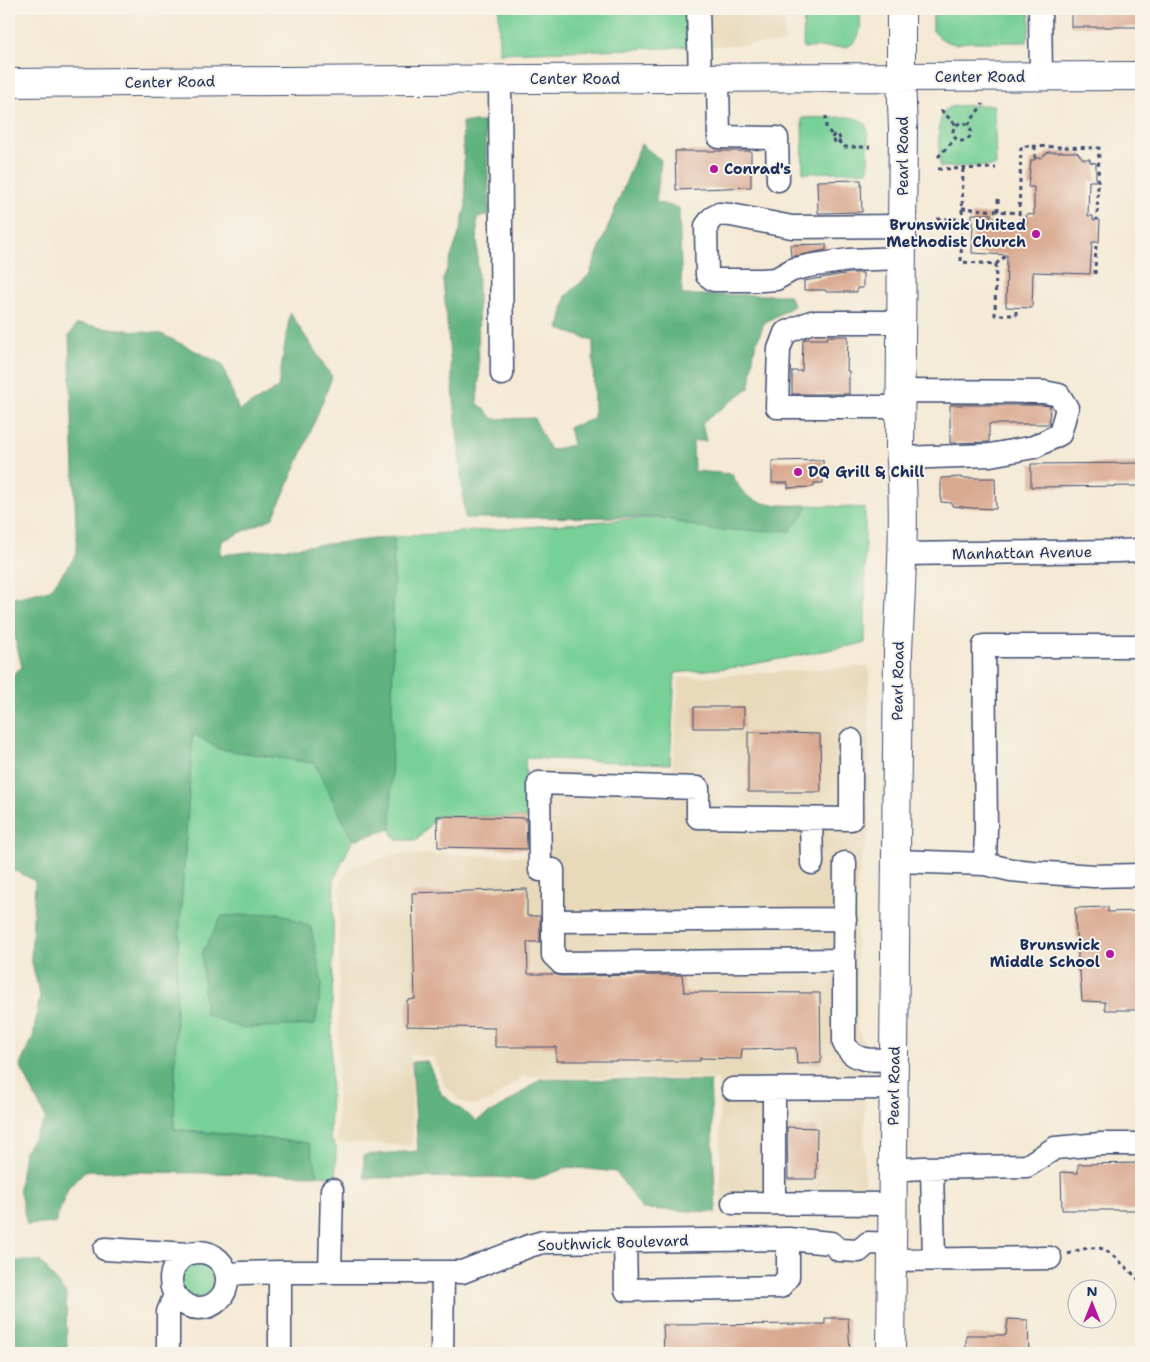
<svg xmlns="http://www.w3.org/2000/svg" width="1150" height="1362" font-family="'Shantell Sans',sans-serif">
<rect width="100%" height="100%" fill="#f7f3e8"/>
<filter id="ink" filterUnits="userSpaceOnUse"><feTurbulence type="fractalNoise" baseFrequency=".02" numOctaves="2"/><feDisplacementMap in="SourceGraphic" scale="10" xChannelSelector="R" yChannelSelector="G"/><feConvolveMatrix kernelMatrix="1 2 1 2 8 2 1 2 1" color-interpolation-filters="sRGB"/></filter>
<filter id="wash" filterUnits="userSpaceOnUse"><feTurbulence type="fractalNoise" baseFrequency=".0096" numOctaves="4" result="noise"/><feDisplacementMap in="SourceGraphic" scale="20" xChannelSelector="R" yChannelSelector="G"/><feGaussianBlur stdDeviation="1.12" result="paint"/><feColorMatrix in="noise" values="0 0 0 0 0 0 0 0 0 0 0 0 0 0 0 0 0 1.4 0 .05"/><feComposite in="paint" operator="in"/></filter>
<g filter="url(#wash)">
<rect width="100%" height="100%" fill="#f4e9d4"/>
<path fill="#e8d9ba" d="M692,9h92l1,34 -92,4z
M869,666v164l-13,57 1,142 6,12 2,63 -2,109 -142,-3 -2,-131 -197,-3 -29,24 -18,5 -15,-4 -16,-16 -10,-28 -23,-2 2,91 -76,-4 3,-260 11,-15 47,-13 134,2 -1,-87 141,6 7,-97z"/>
<path fill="#77d096" stroke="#49807a" d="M499,9h189v37l-21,2 -168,5z
M804,9h56c0,16 4,31 -14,38l-43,1z
M933,9h96l1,16 -3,17h-60l-11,2 -9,-2 -8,-5 -6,-6z
M974,105h20l2,61 -56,1c0,-14 -6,-55 10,-60 7,-2 17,-1 24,-2z
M848,117c7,1 15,2 18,9 4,8 2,35 2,45l-65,2 -1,-55z
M808,505l57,3v135l-128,24 -62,6 -5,91 -145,-6 3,60 -91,-2 -20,24h-21l-11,-22 6,-75 3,-206 265,-20 53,13 91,-15z
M193,733l26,16 95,14 39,77 -19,39 -4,259 6,9v30l-18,-2 -10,-32 -134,-14 3,-162z
M180 1279a19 19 0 1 1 38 0a19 19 0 1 1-38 0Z"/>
<path fill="#61b27f" stroke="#3e706e" d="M462,122h23l5,92 -13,4 2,161 -2,23 17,17 40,-1 16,32 23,-5 -4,-18 25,-8 -1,-78 -34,-12 7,-33 23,-21 52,-131 20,16 -5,42 23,6 3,87h107l5,11 -30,17 -10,27 -4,37 -48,36 4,18h-13l1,30 38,3c3,5 5,10 8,14 14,21 46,17 68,17l-5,10 -13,16 -78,-1 -53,-13 -194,1 -22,-238 17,-49 6,-26z
M290,313l42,64 -27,69 -32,72 -51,23 -2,14 174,-18 -3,292 -38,11 -39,-77 -95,-14 -26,-15 -16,233 -3,162 135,14 9,32 -233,-4 -17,17 -13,35 -28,2 -8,-37 5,-36 22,-33 -26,-54 13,-28 7,-42 -9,-36 4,-78 -19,-10 -7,2v-195l13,-11 -7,-29 -6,-12v-27l41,-9 27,-36 -8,-218 8,-12 84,10 61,30 17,47 39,-23z
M279,913l32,14 11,57 -7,41 -74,3 -36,-14 -3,-61 20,-37z
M427,1061l15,34 34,26 30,-17 34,-25 170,2 6,131 -74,-3 -26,-37 -47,-5 -37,13 -35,-3 -133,1v-23l54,-4 -6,-89z
M9,1261h31l26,33 1,59h-58z"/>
<g id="blocks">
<path fill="#d9a890" d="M1071,9h70v18h-70z
M675,151h76v36l-75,3z
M1048,152h29l6,7h7v3l6,1v18h-7l-1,35h5v4h7l-1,22h-7l-2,32 -57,-2 -1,36 -26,-1 1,-52 -35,-2 1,-27h-1v-12h20l-6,8 40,2v-10l8,1v-28h-6l3,-27h4v-2h6z
M861,180l1,32 -44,1 -1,-32z
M826,244v6l-35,7 -1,-12z
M850,273h13v15h-6v4h-31v-2h-22v-9z
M828,336h20l-1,35h2v23h-57v-23h10l1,-31 3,-1h21z
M950,405h93l7,1 -1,17v1h-60v18l-39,1z
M823,460v23h-9v4l-26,1v-5h-16v-22z
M1141,463v23l-110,1v-23z
M961,477v1h34l1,31 -24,-1 -20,-2v-3l-11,-1v-24z
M694,707h50v21h-50z
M748,732l72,2 1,58h-73z
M437,816l89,2 1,31 -89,-2z
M527,889v27h13v26h-13l1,32h26l7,2 121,-1 2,17 136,1 1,70 -24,1 -1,-16 -54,1 -1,10 -41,-1v3h-144v-14h-61v-19l-88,-2v-26l8,-1 -3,-106z
M1108,907v5l33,-1v99h-36v-8l-23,-1 -2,-29 -2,-1v-34h-2l-1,-29z
M787,1127l30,1 -1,51h-28z
M1141,1163v47h-79l-1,-38 17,1v-9z
M825,1318h23l2,35h-186l-1,-28 162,-1z
M1008,1319l20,1 1,33h-63v-18h40z"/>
</g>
</g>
<g filter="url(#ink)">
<use href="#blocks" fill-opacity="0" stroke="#3c4b70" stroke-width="1"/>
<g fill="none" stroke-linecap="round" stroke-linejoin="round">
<g stroke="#3c4b70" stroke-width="25">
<path id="minor" d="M698,9l2,69
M1040,9l1,67
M718,78l1,59 58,1 1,42
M500,79l2,295
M902,258l-53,2 -41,6 -16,4 -16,9 -14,1h-48l-7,-5 -1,-49 6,-8 7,-4 12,1 61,12 110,-1
M901,391l143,1 15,3 8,13 -7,26 -26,13 -44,8 -89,3
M901,407h-124l2,-58 6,-16 26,-11h90
M902,554l217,-3 22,-1
M811,819l1,44
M896,861l89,3 26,6 21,2 62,4 47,-1
M985,864l1,-37 -2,-181h157
M540,870l-1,-87 159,5v29l153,2v-79
M553,870v85l8,8 283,-3v83c10,21 31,17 51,16
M553,921l292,-2
M844,960l1,-97
M733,1089l162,-1
M774,1089v114
M932,1168l2,91
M893,1170l29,-2 105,-2 28,-18 46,-4h40
M733,1203l160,1
M625,1241l1,49 154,-3 8,-10v-38
M105,1249l84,5
M171 1280a28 28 0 1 1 56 0a28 28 0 1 1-56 0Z
M893,1260l157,-2
M330,1272l2,-82
M227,1275l14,-2 39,-1h182l67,-26 14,-4 245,-3 43,4 8,7 20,1 9,-8 25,1
M168,1353v-41l7,-17
M280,1353v-81
M442,1353l1,-80"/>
</g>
<g stroke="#3c4b70" stroke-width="30">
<path id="major" d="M9,83l658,-5 474,-2
M891,1353l7,-702c3,-67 8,-135 2,-202l3,-319 -2,-53v-68"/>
</g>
<path stroke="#3c4b70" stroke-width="3" stroke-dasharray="4 4" stroke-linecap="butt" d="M941,110l15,15
M826,116v12l7,8
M953 132a9 9 0 1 1 18 0a9 9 0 1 1-18 0Z
M968,125l15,-21
M832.5 138a3.5 3.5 0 1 1 7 0a3.5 3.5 0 1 1-7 0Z
M838,141l7,6h25
M938,157l18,-19
M1035,158v-11
M938,169l58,-1
M963,169l-2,93 35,2 11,-9
M962,208l57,5
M998,211v-12
M1024,218h-5l2,-71 2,-1 76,2 -2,72
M937,219h35
M996,264l-1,51h21v-8
M1095,274l1,-32
M1068,1254c10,-4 20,-7 31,-6 10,1 34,26 42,34"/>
<use href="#minor" stroke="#fff" stroke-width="22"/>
<use href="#major" stroke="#fff" stroke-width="28"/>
</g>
</g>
<g fill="#b5179e" stroke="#f7f3e8" stroke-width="2">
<circle cx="714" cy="169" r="5"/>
<circle cx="1036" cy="234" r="5"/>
<circle cx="798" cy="472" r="5"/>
<circle cx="1110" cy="954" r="5"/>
</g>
<g text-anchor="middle" stroke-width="4" stroke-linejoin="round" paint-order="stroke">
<g font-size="15" fill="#1b2f5e" stroke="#f7f3e8">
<text x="980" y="82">Center Road</text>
<text x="575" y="84">Center Road</text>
<text transform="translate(170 82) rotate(-1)" y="5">Center Road</text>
<text transform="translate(903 156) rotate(-90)" y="5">Pearl Road</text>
<text transform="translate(1022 553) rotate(-1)" y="5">Manhattan Avenue</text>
<text transform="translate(898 681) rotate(-89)" y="5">Pearl Road</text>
<text transform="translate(894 1086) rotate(-89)" y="5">Pearl Road</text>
<text transform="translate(613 1243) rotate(-2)" y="5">Southwick Boulevard</text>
</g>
<g font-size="15" font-weight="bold" fill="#1b2f5e" stroke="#f7f3e8" text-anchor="start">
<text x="724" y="174">Conrad's</text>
<text x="1026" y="230" text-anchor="end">Brunswick United<tspan x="1026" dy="17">Methodist Church</tspan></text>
<text x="808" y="477">DQ Grill &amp; Chill</text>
<text x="1100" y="950" text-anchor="end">Brunswick<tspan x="1100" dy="17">Middle School</tspan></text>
</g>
</g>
<rect width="1150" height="1362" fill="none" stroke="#f7f3e8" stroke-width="30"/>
<g transform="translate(1092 1304)"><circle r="24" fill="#f7f3e8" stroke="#9fa5b1"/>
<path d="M0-4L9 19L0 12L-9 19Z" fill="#b5179e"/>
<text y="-8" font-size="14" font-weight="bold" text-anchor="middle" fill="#1b2f5e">N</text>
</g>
</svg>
